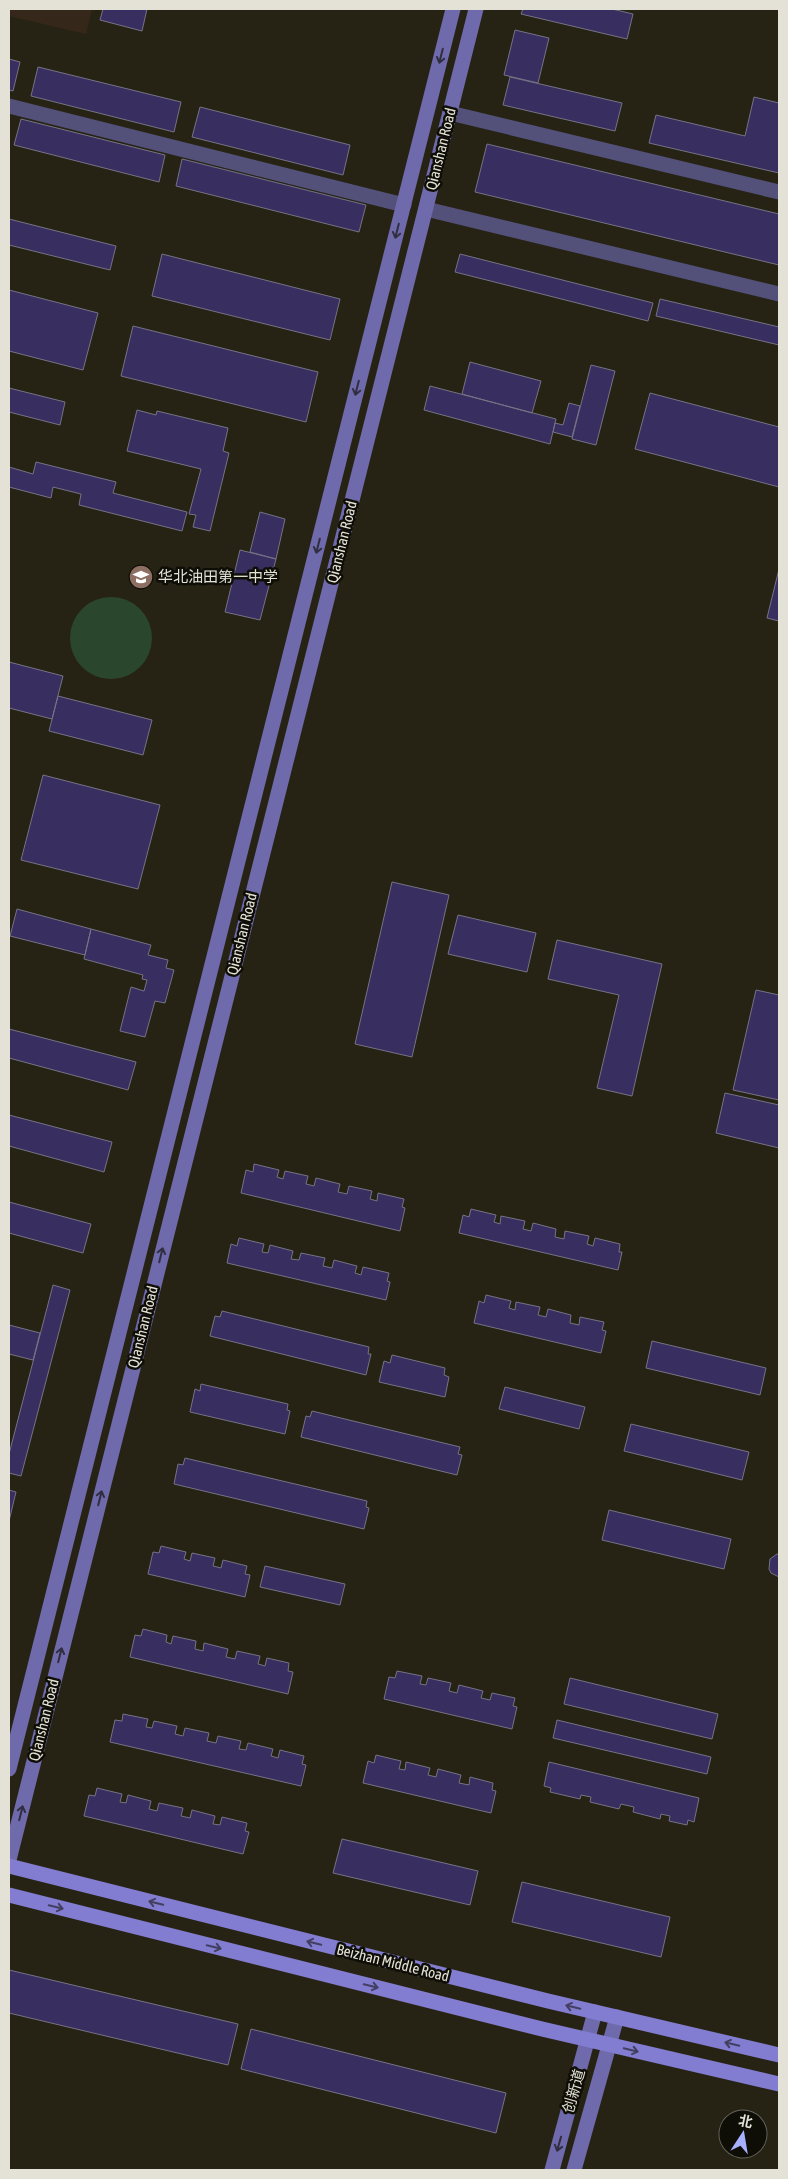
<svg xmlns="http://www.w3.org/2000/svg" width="788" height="2179" font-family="'Asap Condensed','Noto Sans SC',sans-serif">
<rect width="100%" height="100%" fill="#272314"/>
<path fill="#36271b" d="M9,9h83l-6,25 -77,-18z"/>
<path fill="#2a472d" d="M70 638a41 41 0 1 1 82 0a41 41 0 1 1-82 0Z"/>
<path fill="#382e60" stroke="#757385" d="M103,9h44l-5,22 -42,-11z
M523,9h89l21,5 -6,25 -106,-25z
M515,30l34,8 -11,45 -34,-8z
M9,59l11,3 -7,29 -4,-1z
M38,67l143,35 -7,30 -143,-36z
M510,77l112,26 -7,28 -112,-26z
M754,97l25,6v70l-130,-30 7,-28 89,21z
M200,107l150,38 -7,30 -151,-38z
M21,119l144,36 -6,27 -145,-37z
M487,144l292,70v51l-304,-73z
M182,159l184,46 -7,27 -183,-46z
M9,219l107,27 -6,24 -101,-25z
M162,254l178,45 -10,41 -178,-44z
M460,254l193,49 -5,18 -193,-49z
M9,290l89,23 -15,57 -74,-19z
M660,299l119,28v18l-123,-29z
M133,326l185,46 -12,50 -185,-46z
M470,362l71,19 -9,32 -70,-19z
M591,365l24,6 -19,74 -24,-6z
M430,386l126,33 -6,25 -126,-34z
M9,388l56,14 -5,23 -51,-13z
M650,393l129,34v60l-144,-38z
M569,403l11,3 -8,31 -19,-5 2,-9 8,2z
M137,410l19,5 1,-4 71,17 -5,23 6,2 -19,78 -17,-4 3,-12 -7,-1 12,-45 -74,-18z
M36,462l80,20 -3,11 74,19 -5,19 -103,-26 2,-11 -28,-7 -2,11 -42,-11v-20l24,7z
M260,512l25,7 -9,40 -26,-7z
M240,550l36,9 -16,61 -35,-8z
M779,569v52l-12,-3z
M9,662l54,14 -11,43 -43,-11z
M58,696l94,24 -9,35 -94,-24z
M43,775l117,30 -22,84 -117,-29z
M392,882l57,13 -37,162 -57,-13z
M17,909l74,20 -6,26 -75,-19z
M458,915l78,18 -9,39 -79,-18z
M91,929l60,16 -3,10 20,5 -2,8 8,2 -9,33 -10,-2 -10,36 -25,-6 11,-44 13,4 3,-11 -5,-1 1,-4 -59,-16z
M557,940l105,24 -30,132 -35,-8 22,-93 -71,-16z
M756,990l23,5v105l-46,-10z
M9,1029l127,33 -8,28 -119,-32z
M725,1093l54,12v43l-63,-15z
M9,1115l103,27 -8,30 -95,-26z
M254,1164l25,6 -2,7 6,2 2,-8 23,5 -2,8 8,2 2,-8 24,6 -2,8 9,2 2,-8 23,5 -2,8 7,2 1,-8 26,6 -2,8 3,1 -5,23 -159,-38 5,-23 7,2z
M9,1202l82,22 -8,29 -74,-20z
M471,1209l25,6 -2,7 6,2 1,-8 24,5 -2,8 8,2 2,-8 23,6 -1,8 9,2 1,-8 24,5 -2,8 6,2 2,-8 25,6 -1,8h3l-4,18 -159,-37 4,-18 6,2z
M239,1238l25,6 -2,8 6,1 2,-8 23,6 -2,8 8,1 2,-7 24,5 -2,8 9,2 2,-8 23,6 -2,7 6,2 2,-8 26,6 -2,8 3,1 -4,18 -159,-37 4,-19 6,2z
M53,1285l17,5 -49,186 -12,-3v-19z
M486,1295l25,6 -2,7 6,2 1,-8 24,5 -2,8 8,2 2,-8 23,6 -1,8 9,2 1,-8 24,5 -2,8 4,1 -5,22 -127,-30 5,-22 5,2z
M222,1311l147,36 -1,7h3l-5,21 -156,-39 5,-20 5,1z
M9,1325l31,8 -7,27 -24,-6z
M652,1341l114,27 -6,27 -114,-27z
M392,1355l53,13 -1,7 5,2 -4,20 -66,-15 5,-21 6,2z
M201,1384l87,20 -1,6 3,1 -5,23 -95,-22 5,-23 5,2z
M505,1387l80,20 -6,22 -80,-20z
M312,1411l148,36 -2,7 4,1 -5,20 -156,-38 5,-21 4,1z
M631,1424l118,28 -7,28 -118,-29z
M185,1458l182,43 -1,6 3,1 -5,21 -190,-45 4,-20 5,1z
M9,1490l7,2 -7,29z
M609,1510l122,29 -7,30 -122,-29z
M161,1546l25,6 -2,7 6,2 2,-8 23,5 -2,8 8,2 2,-8 24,6 -2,8 5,1 -5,22 -97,-23 5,-22 6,1z
M777,1554h2v23l-8,-4 -2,-4 1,-10z
M265,1566l80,18 -5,21 -80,-18z
M143,1629l24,6 -1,7 5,2 2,-8 23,5 -1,8 8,2 1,-8 24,6 -2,8 9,2 2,-8 23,5 -2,8 7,2 2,-8 22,5 -1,8 5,1 -5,22 -158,-37 5,-22 6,1z
M397,1671l25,5 -2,8 6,1 2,-7 23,5 -2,8 8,2 2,-8 24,6 -2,7 9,2 2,-7 23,5 -2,8 4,1 -5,22 -128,-30 5,-22 6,1z
M570,1678l148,36 -6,25 -148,-35z
M123,1714l25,5 -2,8 6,1 2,-7 23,5 -2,8 8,2 2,-8 24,5 -2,8 9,2 2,-7 23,5 -2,8 7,1 2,-7 25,6 -2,7 7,2 2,-8 24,6 -2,8 4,1 -5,21 -191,-44 5,-22 7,1z
M557,1720l154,37 -4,17 -154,-36z
M376,1755l25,6 -2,8 6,1 1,-8 24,6 -2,7 8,2 2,-8 23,6 -2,8 10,2 1,-8 23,6 -1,7 4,1 -5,22 -128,-30 5,-22 6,2z
M549,1762l150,36 -5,24 -6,-2 -1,5 -18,-4 1,-5 -9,-2 -1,5 -27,-7 1,-5 -13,-3 -2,5 -29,-7 1,-5 -10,-2 -1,4 -30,-7 1,-4 -7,-2z
M97,1788l25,6 -2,8 6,1 2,-8 23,6 -2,8 8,2 2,-8 24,5 -2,8 9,2 2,-8 23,6 -2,8 7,1 2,-8 25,6 -2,8 4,1 -6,22 -159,-38 5,-21 6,1z
M342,1839l136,32 -8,34 -137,-32z
M522,1882l148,35 -9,40 -149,-35z
M9,1970l229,54 -10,41 -219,-52z
M251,2029l255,64 -10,40 -255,-64z"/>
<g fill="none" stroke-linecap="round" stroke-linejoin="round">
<path stroke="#53517a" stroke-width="15" d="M9,106l395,99
M450,113l329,79
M426,209l353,85"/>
<path stroke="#6e6aab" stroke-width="15" d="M9,1769l444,-1760
M9,1860l467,-1851
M552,2170l43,-158
M574,2170l43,-153"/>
<path stroke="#837dd1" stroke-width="15" d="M9,1866l539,135 231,54
M9,1895l533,134 237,55"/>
</g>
<defs><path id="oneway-shaft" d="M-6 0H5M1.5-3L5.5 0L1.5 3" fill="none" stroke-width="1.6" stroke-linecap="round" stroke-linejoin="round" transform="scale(1.25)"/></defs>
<g stroke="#302e40">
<use href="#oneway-shaft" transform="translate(441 56) rotate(104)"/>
<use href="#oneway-shaft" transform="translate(397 231) rotate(104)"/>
<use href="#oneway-shaft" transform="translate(357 388) rotate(104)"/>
<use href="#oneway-shaft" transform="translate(318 546) rotate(104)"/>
<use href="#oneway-shaft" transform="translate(161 1255) rotate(-76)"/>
<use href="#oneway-shaft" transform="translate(100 1498) rotate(-76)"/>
<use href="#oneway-shaft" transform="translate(60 1655) rotate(-76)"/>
<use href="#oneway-shaft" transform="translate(21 1813) rotate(-76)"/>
<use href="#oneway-shaft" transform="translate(559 2144) rotate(106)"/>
</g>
<g stroke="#433f61">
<use href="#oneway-shaft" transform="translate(156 1903) rotate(-166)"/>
<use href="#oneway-shaft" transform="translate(56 1907) rotate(14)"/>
<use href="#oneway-shaft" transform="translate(314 1943) rotate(-166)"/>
<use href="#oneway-shaft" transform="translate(214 1947) rotate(14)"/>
<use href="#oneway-shaft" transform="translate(371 1986) rotate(14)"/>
<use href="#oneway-shaft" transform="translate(573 2007) rotate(-167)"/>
<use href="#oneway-shaft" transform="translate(732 2044) rotate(-167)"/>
<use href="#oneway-shaft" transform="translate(631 2050) rotate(13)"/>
</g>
<defs>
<g id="school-disc" transform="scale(1.25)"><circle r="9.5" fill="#8d6e63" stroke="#0e0d06"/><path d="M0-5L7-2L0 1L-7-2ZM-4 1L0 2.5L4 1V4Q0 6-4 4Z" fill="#fff"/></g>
</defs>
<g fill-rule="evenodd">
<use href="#school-disc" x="141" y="577"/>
</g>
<g text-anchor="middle" stroke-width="5" stroke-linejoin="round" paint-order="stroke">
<g font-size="15" fill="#e4e1d7" stroke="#0e0d06">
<text transform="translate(441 149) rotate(-76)" y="5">Qianshan Road</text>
<text transform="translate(342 542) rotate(-76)" y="5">Qianshan Road</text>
<text transform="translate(242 934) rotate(-76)" y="5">Qianshan Road</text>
<text transform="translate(143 1327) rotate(-76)" y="5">Qianshan Road</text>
<text transform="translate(44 1720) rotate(-76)" y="5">Qianshan Road</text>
<text transform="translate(393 1963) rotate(14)" y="5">Beizhan Middle Road</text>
<text transform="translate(574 2091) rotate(-74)" y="5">创新道</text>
</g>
<g font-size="15" fill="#e4e1d7" stroke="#0e0d06" text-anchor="start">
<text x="158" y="582">华北油田第一中学</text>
</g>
</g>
<rect width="788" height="2179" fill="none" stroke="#e4e1d7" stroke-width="20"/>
<g transform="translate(743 2134) rotate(12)"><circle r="24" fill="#0e0d06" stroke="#64625a"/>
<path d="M0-4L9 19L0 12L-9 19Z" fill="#a7b0fc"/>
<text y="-8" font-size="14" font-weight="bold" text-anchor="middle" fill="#e4e1d7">北</text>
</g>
</svg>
